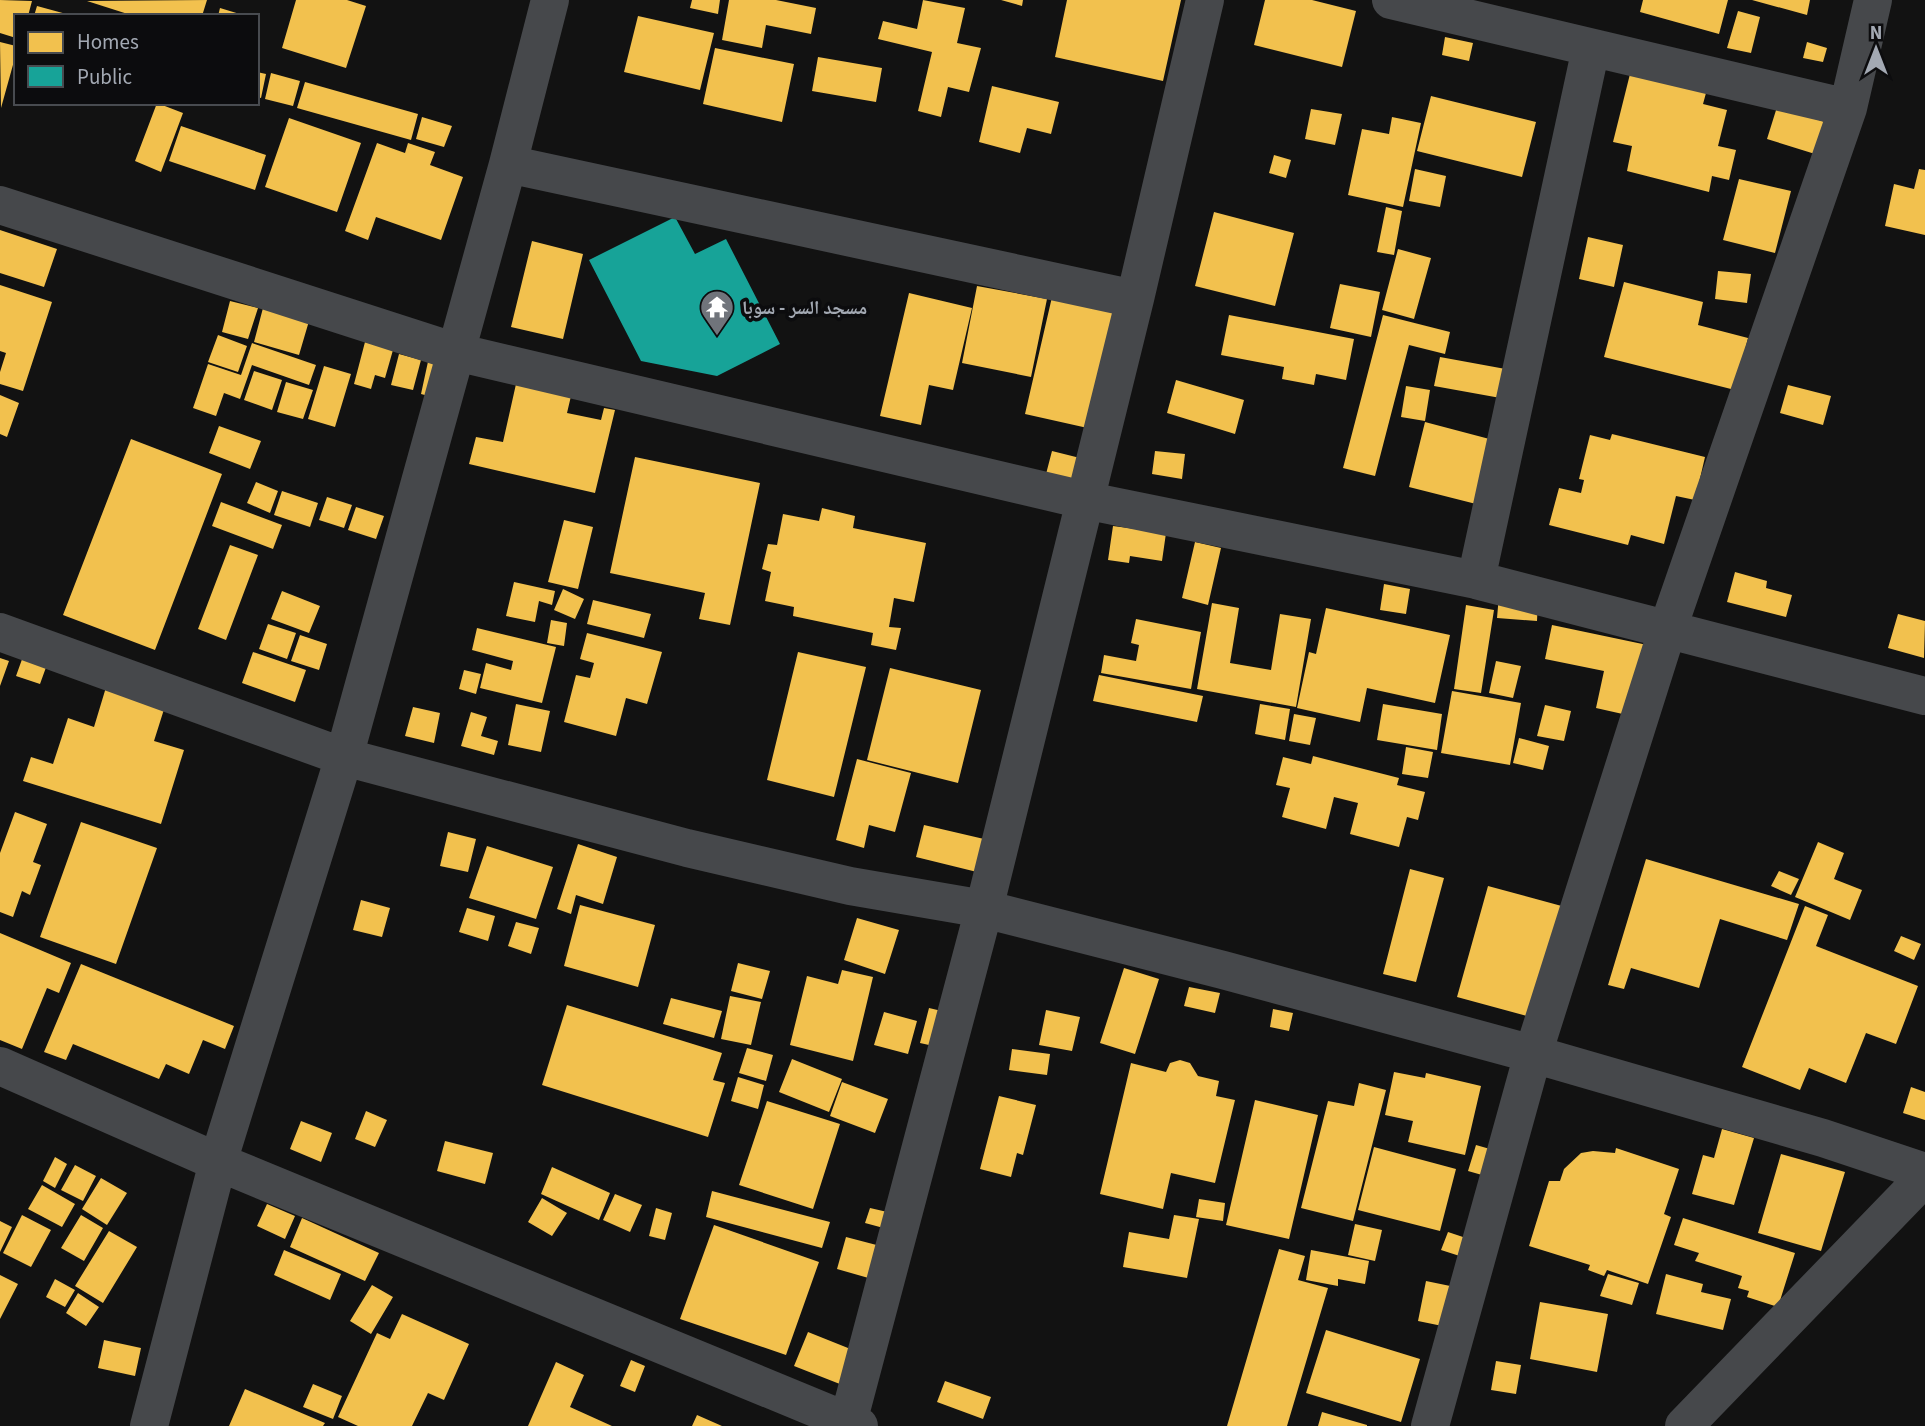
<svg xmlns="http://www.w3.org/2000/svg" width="1925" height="1426" font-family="'Source Sans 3','Noto Naskh Arabic',sans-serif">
<rect width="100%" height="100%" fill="#121212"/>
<path fill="#f2c14e" d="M0,0l32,1 -4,15h-12v22l-16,-5z
M207,0l-5,16h-68l-47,-15z
M296,0h51l19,6 -20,62 -64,-20z
M692,0h28l-2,14 -28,-6z
M729,0h47l40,8 -5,26 -45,-9 -4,23 -40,-8z
M923,0l42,8 -8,35 24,5 -12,44 -21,-5 -7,30 -23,-6 14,-59 -54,-13 5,-18 34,8z
M1001,0h22l-1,6z
M1067,0h114l-18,81 -108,-24z
M1265,0h47l44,11 -14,56 -88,-22z
M1643,0h85l-9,34 -79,-22z
M1752,0h58l-3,15z
M37,6l33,9v1h-36z
M220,8l23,7v1h-25z
M1738,11l22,6 -9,36 -24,-5z
M638,16l76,17 -14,57 -76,-18z
M1445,37l28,6 -4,18 -27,-6z
M0,42l16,4v8l-15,54z
M1807,42l20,6 -4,14 -20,-4z
M715,48l79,16 -12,58 -79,-18z
M818,57l64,11 -6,34 -64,-11z
M257,72l9,2 -5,24 -4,-1z
M271,73l29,8 -7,25 -28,-7z
M1630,74l76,19 -3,11 24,6 -9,36 18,4 -7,30 -17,-4 -3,16 -82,-21 5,-25 -19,-4z
M305,82l113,32 -7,26 -114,-32z
M992,86l67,16 -8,32 -24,-6 -7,25 -41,-11z
M1431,96l105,26 -14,55 -105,-26z
M157,103l26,10 -22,59 -26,-11z
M1777,107l48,15 -10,32 -48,-15z
M1311,109l31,5 -7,31 -30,-6z
M422,117l30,9 -8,21 -28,-8z
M1392,117l29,6 -18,84 -55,-12 14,-66 27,5z
M289,118l72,25 -24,69 -72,-25z
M181,126l85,29 -11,35 -86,-29z
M377,143l28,10 3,-10 27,9 -5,13 33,12 -22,63 -65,-23 -8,23 -23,-9z
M1274,155l17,5 -5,18 -17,-5z
M1415,169l31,7 -6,31 -31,-6z
M1919,169l6,1v65l-40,-9 9,-42 20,5z
M1739,179l52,12 -16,62 -52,-13z
M1386,207l16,4 -8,44 -17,-3z
M1214,212l80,21 -19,73 -80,-20z
M0,230l57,19 -13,38 -44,-14z
M1588,237l35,8 -9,42 -35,-8z
M532,241l51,13 -20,85 -52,-12z
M1398,249l33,9 -17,61 -32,-9z
M1718,271l33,3 -4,29 -32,-4z
M1624,282l79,20 -5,23 50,13 -13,52 -131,-33z
M1340,284l40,8 -9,45 -41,-9z
M0,285l52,17 -29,89 -23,-7v-12l6,-19 -6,-2z
M977,286l70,13 -16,78 -69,-14z
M909,293l63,15 -19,82 -24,-5 -8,40 -41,-9z
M1052,297l67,15 -27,117 -67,-15z
M230,301l28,7 -10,31 -26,-7z
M263,308l46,13 -10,34 -45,-13z
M1229,315l125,24 -8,41 -30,-6 -2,11 -32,-6 2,-12 -63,-12z
M1383,315l67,17 -5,22 -36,-9 -34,131 -32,-8z
M218,335l29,11 -9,26 -30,-10z
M365,342l28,8 -8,28 -10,-3 -4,14 -17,-5z
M252,343l64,22 -7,20 -57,-20 -12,34 -16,-6 -8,23 -23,-8 15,-44 33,11z
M399,354l22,6 -8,30 -22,-5z
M429,357l19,5 -8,37 -19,-5z
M1440,357l71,13 -5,29 -72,-13z
M324,366l27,8 -16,53 -27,-8z
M254,371l28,9 -10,30 -28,-10z
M1176,380l68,20 -9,34 -68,-21z
M286,382l27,8 -10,29 -26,-7z
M516,384l55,12 -4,17 34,7 3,-12 11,2 -20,83 -126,-29 7,-27 27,5z
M1788,385l43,11 -8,29 -43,-12z
M1406,386l24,4 -5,31 -24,-4z
M0,395l19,8 -12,34 -7,-3z
M1425,422l72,19 -17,64 -71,-18z
M219,426l42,15 -11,28 -41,-16z
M1612,434l93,23 -10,43 -19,-4 -12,48 -33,-9 -3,10 -79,-20 10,-37 22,5 3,-13 -5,-1 11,-44 20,5z
M131,439l91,35 -67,176 -92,-35z
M1052,451l28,7 -4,22 -30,-6z
M1155,451l30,3 -3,25 -30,-5z
M635,457l125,26 -30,142 -31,-6 6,-26 -95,-20z
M256,482l22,9 -8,22 -23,-10z
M282,491l36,12 -8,24 -36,-12z
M327,497l25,8 -8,23 -25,-8z
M221,502l61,23 -9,24 -61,-23z
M356,507l28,9 -8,23 -28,-9z
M822,508l33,8 -2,12 73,15 -12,59 -20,-4 -5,29 12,1 -5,22 -25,-5 2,-12 -80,-17 1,-9 -29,-6 6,-29 -9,-3 6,-25 9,1 6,-31 36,7z
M564,520l29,7 -15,62 -30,-7z
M1113,526l53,7 -4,28 -32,-5 -1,7 -21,-3z
M1195,542l26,6 -13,57 -26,-7z
M230,545l28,10 -32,85 -28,-11z
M1735,572l32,9 -1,7 26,7 -6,22 -59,-15z
M514,582l41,9 -3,14 -13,-4 -4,21 -29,-6z
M1384,584l26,5 -4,25 -26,-4z
M563,589l21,10 -9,20 -21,-9z
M282,591l38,15 -11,27 -38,-14z
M1499,595l39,3 -1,23 -40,-3z
M593,600l58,14 -7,24 -57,-14z
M1212,603l27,5 -9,55 41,7 9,-56 31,5 -15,88 -99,-18z
M1466,605l28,5 -13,83 -27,-4z
M1326,608l124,27 -15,68 -68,-15 -7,34 -63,-14 12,-56 7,2z
M1898,614l27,7 -1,37 -36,-10z
M1136,619l65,13 -10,57 -90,-16 3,-18 32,6 3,-16 -8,-2z
M551,620l16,3 -3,23 -17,-3z
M268,624l28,9 -9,26 -28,-10z
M1552,625l100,21 -16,71 -40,-9 8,-37 -59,-12z
M477,628l79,19 -14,56 -62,-15 6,-25 25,7 2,-9 -41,-11z
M587,633l75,19 -15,52 -21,-6 -10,38 -52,-14 12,-47 14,3 4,-15 -14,-4z
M300,635l27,9 -8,26 -28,-9z
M25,651l24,8 -9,25 -24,-8z
M253,652l53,18 -11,32 -53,-19z
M798,652l68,15 -32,130 -67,-17z
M0,658l9,3 -9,25z
M1496,661l25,5 -8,32 -24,-5z
M890,668l91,22 -23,93 -91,-23z
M464,670l17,4 -5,20 -17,-5z
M1099,675l104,21 -6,26 -104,-21z
M107,684l59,19 -12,38 30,9 -23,74 -138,-43 8,-24 22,7 15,-46 26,9z
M1452,691l69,12 -11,62 -69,-12z
M516,704l34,7 -9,41 -33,-7z
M1260,704l30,5 -5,31 -30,-6z
M1383,704l59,10 -5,36 -60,-10z
M1545,705l26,6 -7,30 -27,-5z
M413,707l27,6 -6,30 -29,-7z
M471,712l16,5 -6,19 17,5 -4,14 -33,-9z
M1294,714l22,4 -6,27 -21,-4z
M1519,738l30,8 -6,24 -30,-7z
M1406,747l27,5 -5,26 -26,-4z
M1313,756l86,22 -2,7 28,7 -7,28 -11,-3 -8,30 -49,-13 8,-31 -24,-6 -8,32 -44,-12 8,-29 -14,-3 7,-28 28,7z
M857,759l54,14 -16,59 -26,-7 -5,23 -28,-8z
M15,812l32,12 -14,38 8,3 -11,30 -8,-4 -9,26 -13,-5v-59z
M81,822l76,26 -41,116 -76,-27z
M924,825l60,14 -7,33 -61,-15z
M448,832l28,7 -8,33 -28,-6z
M1818,842l26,11 -10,26 28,11 -12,30 -55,-23z
M578,844l39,13 -14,47 -27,-9 -5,19 -14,-5z
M487,846l66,21 -17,52 -67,-21z
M1646,859l153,45 -12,36 -67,-21 -21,69 -68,-20 -7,21 -16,-4z
M1410,869l34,9 -28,104 -33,-8z
M1779,871l20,8 -8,16 -20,-9z
M1488,886l81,22 -31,111 -81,-22z
M361,900l29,8 -8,29 -29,-7z
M580,905l75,20 -17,62 -74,-21z
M1805,906l23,9 -12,31 102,40 -22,58 -30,-11 -20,50 -37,-15 -9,22 -58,-23z
M467,908l28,8 -7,25 -29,-9z
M857,918l42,12 -14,44 -41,-14z
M516,922l23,6 -8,26 -23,-8z
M0,933l71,30 -12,30 -12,-5 -25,61 -22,-9z
M1901,936l20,8 -7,16 -20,-9z
M738,963l32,8 -8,28 -31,-8z
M81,964l153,62 -9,23 -22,-9 -14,34 -23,-10 -7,15 -86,-35 -7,16 -22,-8z
M1124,968l35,11 -24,75 -35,-11z
M842,970l31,7 -20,84 -63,-16 17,-69 31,8z
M1189,987l31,6 -5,20 -31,-7z
M730,996l31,6 -10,43 -30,-6z
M671,998l51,13 -8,27 -51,-14z
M567,1005l155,48 -9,27 12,3 -17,54 -166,-52z
M929,1008l17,4 -8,35 -18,-4z
M1273,1009l20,4 -4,18 -19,-4z
M1046,1010l34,7 -8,34 -33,-6z
M884,1012l33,9 -9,33 -34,-9z
M747,1048l26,7 -7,26 -27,-8z
M1012,1049l38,5 -3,21 -38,-5z
M792,1059l50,20 -13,33 -50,-20z
M1180,1060l10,3 8,13 21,5 -3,15 19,4 -20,83 -44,-10 -8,36 -63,-15 31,-131 35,9 4,-9z
M1394,1072l31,6 1,-5 55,13 -16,69 -57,-13 5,-21 -28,-6z
M738,1077l26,8 -6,24 -27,-8z
M842,1082l46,17 -13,34 -45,-17z
M1359,1083l27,7 -33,131 -52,-13 27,-107 26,5z
M1911,1087l14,5v28l-22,-7z
M999,1096l37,9 -13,50 -6,-2 -6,24 -31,-8z
M1255,1100l63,15 -29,124 -63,-14z
M767,1101l73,23 -27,85 -74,-24z
M366,1111l21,9 -12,27 -20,-8z
M301,1121l31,12 -11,29 -31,-13z
M1722,1129l32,9 -20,67 -42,-11 11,-39 11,3z
M445,1141l48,12 -8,31 -48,-13z
M1476,1145l21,6 -8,26 -21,-6z
M1374,1147l82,22 -16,62 -82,-21z
M1616,1148l63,21 -15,45 7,3 -23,67 -41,-14 -3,6 -16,-6 2,-5 -61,-19 20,-65h11l4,-12 17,-16 12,-2 22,2z
M1781,1154l64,18 -24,79 -63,-18z
M55,1157l12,7 -12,24 -12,-7z
M75,1165l21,11 -13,25 -22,-11z
M552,1167l58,26 -11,27 -58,-26z
M101,1178l26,15 -20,32 -25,-16z
M42,1185l33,19 -13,23 -34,-18z
M712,1191l118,31 -8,26 -116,-31z
M615,1194l27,11 -12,27 -27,-12z
M542,1198l25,15 -15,23 -24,-14z
M1199,1199l26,4 -2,18 -27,-4z
M267,1204l28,12 -10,23 -28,-13z
M656,1208l16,5 -7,27 -16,-4z
M870,1208l26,6 -5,16 -26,-7z
M22,1215l29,15 -20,37 -28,-14z
M81,1215l22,13 -19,33 -23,-13z
M1174,1215l25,4 -12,59 -64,-11 6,-35 40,7z
M302,1218l77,35 -14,28 -75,-34z
M1683,1218l112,35 -17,54 -31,-10 2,-6 -11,-3 4,-12 -47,-15 4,-8 -25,-8z
M0,1221l12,6 -12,25z
M1355,1224l27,6 -7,31 -27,-6z
M714,1225l105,37 -33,93 -106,-36z
M109,1231l28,16 -34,56 -28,-17z
M1448,1232l27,9 -6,18 -28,-9z
M846,1237l42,11 -9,33 -42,-12z
M1279,1249l26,7 -7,24 30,8 -41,138h-60z
M284,1250l57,24 -11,26 -56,-25z
M1311,1250l58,11 -4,23 -27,-5v7l-32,-6z
M1608,1274l31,9 -7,22 -32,-9z
M1666,1274l37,10 -2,8 30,7 -8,31 -67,-16z
M0,1275l18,9 -18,35z
M55,1279l20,11 -10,17 -19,-10z
M1426,1281l34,7 -8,40 -34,-7z
M372,1285l21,12 -22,37 -21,-13z
M78,1293l21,14 -13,19 -20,-13z
M1540,1302l68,12 -11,58 -67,-13z
M402,1314l67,30 -25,56 -16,-7 -16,33h-54l-20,-9 39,-84 13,6z
M1326,1330l94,29 -19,63 -95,-29z
M808,1332l55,22 -13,34 -56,-22z
M104,1340l37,8 -6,28 -37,-8z
M631,1360l14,6 -10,26 -15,-6z
M1496,1361l25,4 -5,29 -25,-4z
M556,1362l28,13 -14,32 42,19h-84z
M945,1381l46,16 -8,22 -46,-17z
M313,1384l29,12 -9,23 -30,-12z
M245,1389l80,34 -2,3h-94z
M1322,1412l45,13v1h-49z
M697,1415l25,11h-30z"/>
<path fill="#17a398" d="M675,217l20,37 31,-15 54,105 -63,32 -76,-15 -52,-101z"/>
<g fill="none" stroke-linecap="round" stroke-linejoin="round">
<path stroke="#46484b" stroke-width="38" d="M1391,0l457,108
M508,164l627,135
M0,205l456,147 628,148 392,80 449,116
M1476,580l115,-532
M0,632l344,125 343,91 163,38 134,23 239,61 310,84 290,84 102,34
M0,1066l218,96 641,264
M149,1426l69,-264 126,-405 164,-593 42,-164
M847,1426l137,-517 151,-610 70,-299
M1430,1426l103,-372 135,-426 180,-520 25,-108
M1684,1426l241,-249"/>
</g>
<defs>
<g id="temple-pin" transform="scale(1.75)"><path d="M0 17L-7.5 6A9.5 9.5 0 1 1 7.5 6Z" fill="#70747b" stroke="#0c0c0e"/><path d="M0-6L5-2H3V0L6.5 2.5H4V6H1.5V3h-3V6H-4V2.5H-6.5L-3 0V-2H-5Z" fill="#fff"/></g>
</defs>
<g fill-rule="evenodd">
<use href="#temple-pin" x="717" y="307"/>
</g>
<g text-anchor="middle" stroke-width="7" stroke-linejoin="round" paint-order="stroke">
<g font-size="19" font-weight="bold" fill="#a3a9b3" stroke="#0c0c0e" text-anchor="start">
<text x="742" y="314">مسجد السر - سوبا</text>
</g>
</g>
<rect x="14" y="14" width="245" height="91" fill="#0c0c0e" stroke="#484b50" stroke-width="2"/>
<rect x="28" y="32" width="35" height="21" fill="#f2c14e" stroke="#484b50" stroke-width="2"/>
<text x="77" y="49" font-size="21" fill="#a3a9b3">Homes</text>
<rect x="28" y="66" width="35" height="21" fill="#17a398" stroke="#484b50" stroke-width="2"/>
<text x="77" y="84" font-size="21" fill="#a3a9b3">Public</text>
<g transform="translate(1876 49)" stroke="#0c0c0e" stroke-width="5" paint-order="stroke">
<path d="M0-5L12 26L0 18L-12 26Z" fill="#a3a9b3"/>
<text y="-10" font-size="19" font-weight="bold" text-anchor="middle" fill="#a3a9b3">N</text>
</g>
</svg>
